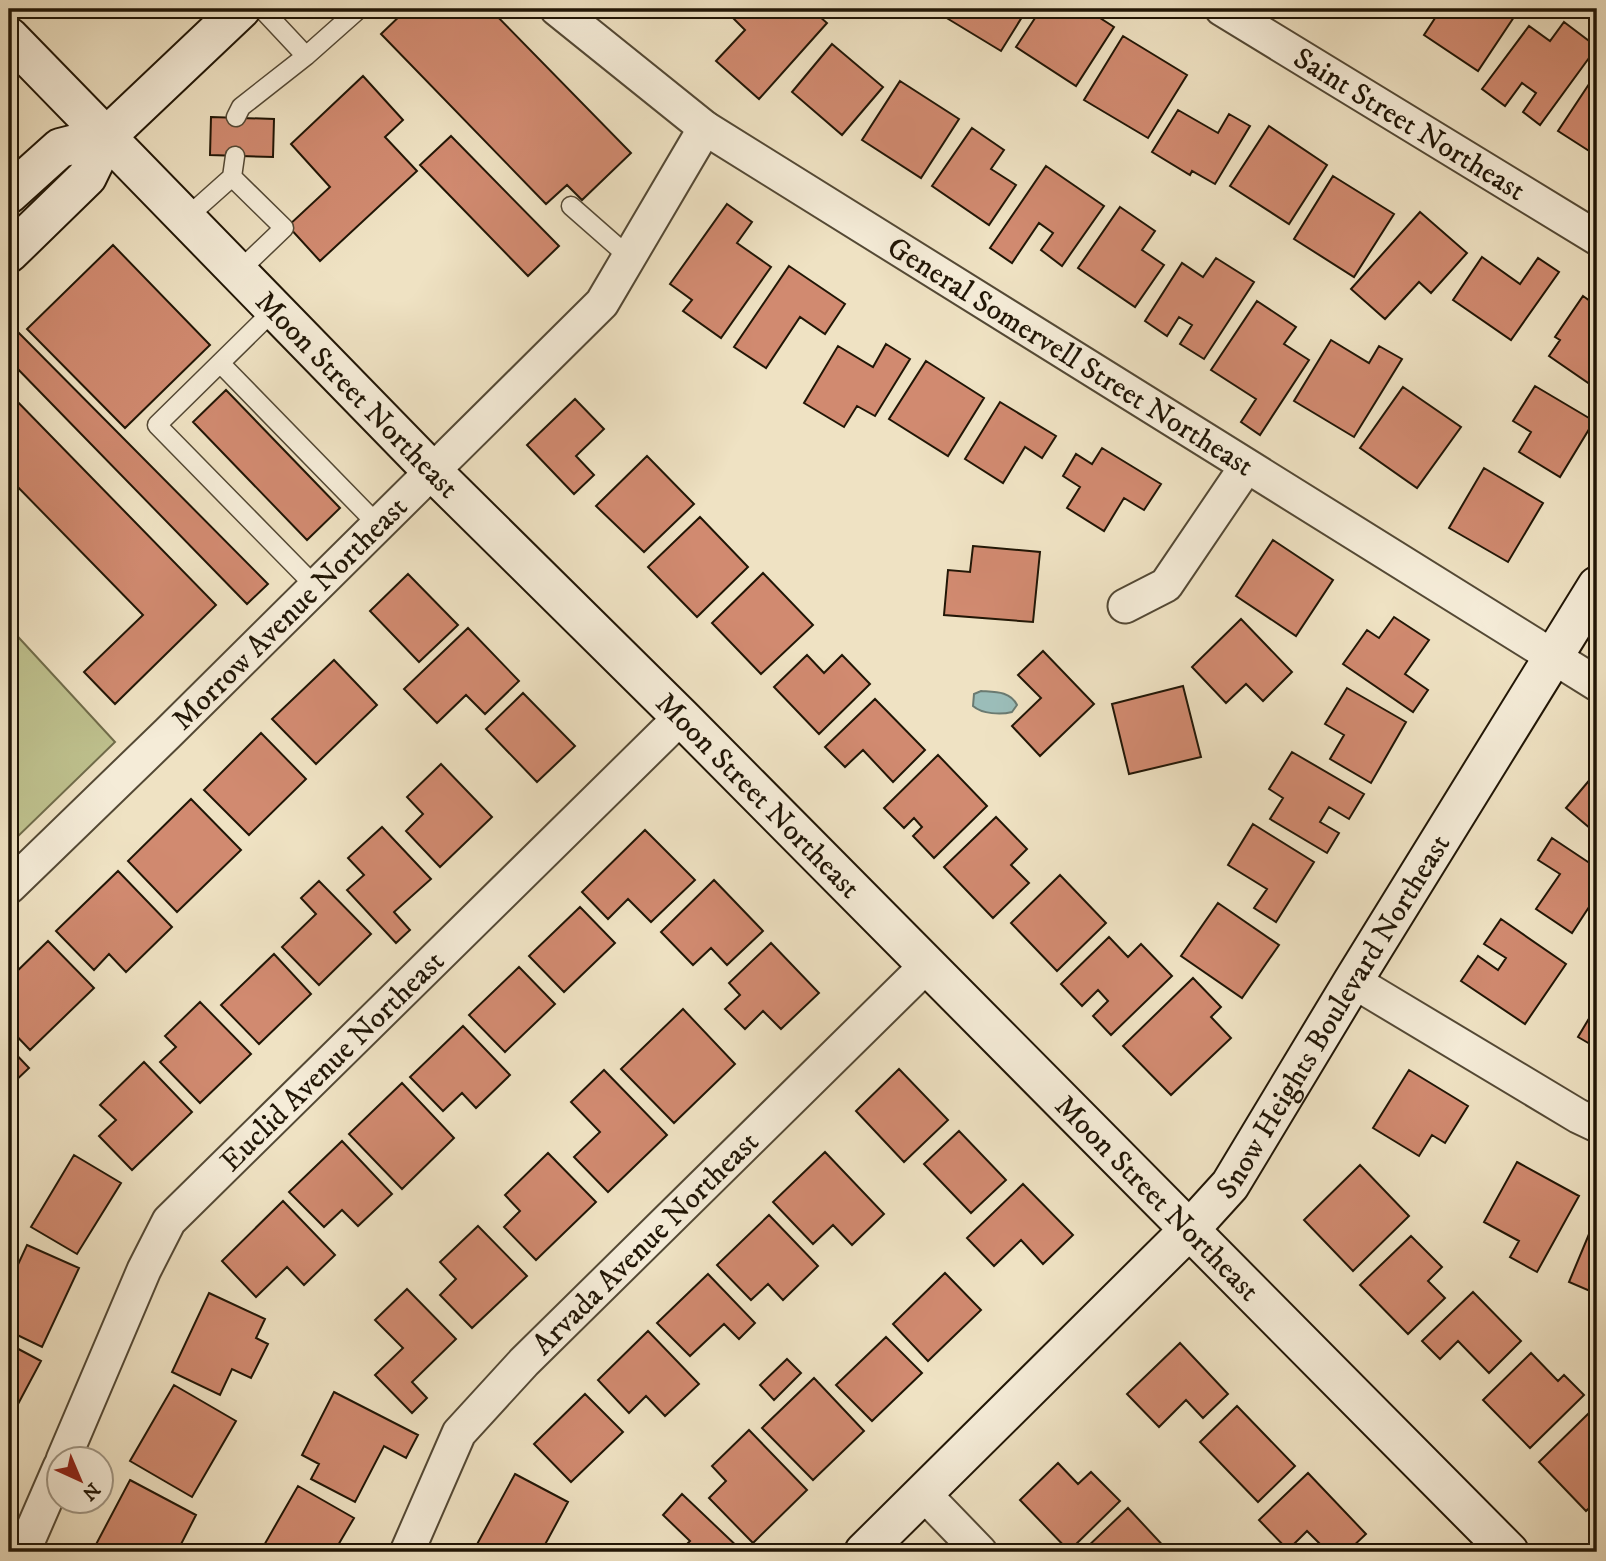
<svg xmlns="http://www.w3.org/2000/svg" width="1606" height="1561" font-family="'IM FELL DW Pica',serif">
<rect width="100%" height="100%" fill="#efe2c3"/>
<filter id="stains"><feTurbulence type="fractalNoise" baseFrequency=".00286" numOctaves="4"/><feColorMatrix values="0 0 0 0 .2 0 0 0 0 .09 0 0 0 0 .02 0 0 0 .5 -.17"/></filter>
<radialGradient id="worn" r=".72"><stop offset=".6" stop-color="#630" stop-opacity="0"/><stop offset="1" stop-color="#630" stop-opacity=".3"/></radialGradient>
<path fill="#bfc28f" stroke="#706c4a" stroke-width="2" d="M9,627l106,115 -106,103z"/>
<path fill="#9bbdb9" stroke="#6a7a71" stroke-width="2" d="M981,691c14,1 29,0 36,14l-5,7c-11,3 -30,2 -39,-6l1,-12z"/>
<path fill="#d18a70" stroke="#211606" stroke-width="2" d="M407,9h83l141,144 -49,47 -15,-15 -21,19 -165,-170z
M732,9h79l16,14 -68,76 -43,-38 29,-31 -17,-17z
M943,9h84l-26,42 -61,-37z
M1041,9h45l28,18 -38,59 -60,-39z
M1441,9h74l3,2 -40,60 -54,-36z
M1564,22l33,25 -57,78 -17,-13 13,-19 -14,-10 -17,23 -23,-17 47,-63 21,15z
M1123,36l64,39 -39,63 -64,-38z
M832,44l51,43 -41,48 -50,-43z
M1597,72v84l-39,-25z
M363,76l40,44 -18,17 32,34 -97,90 -32,-35 42,-39 -39,-43z
M900,81l59,38 -38,59 -59,-38z
M1178,110l40,23 11,-19 21,12 -35,58 -23,-13 -2,4 -38,-23z
M211,117l63,2 -1,38 -63,-2z
M1269,126l58,39 -38,59 -59,-38z
M972,128l32,22 -13,19 25,16 -27,40 -57,-39z
M451,136l108,110 -31,30 -108,-111z
M1046,166l58,40 -42,60 -21,-16 12,-17 -14,-10 -27,40 -22,-15z
M1333,176l61,38 -40,63 -60,-38z
M727,204l25,18 -15,21 34,24 -50,71 -38,-27 9,-11 -22,-16z
M1120,207l35,24 -13,19 22,15 -29,42 -57,-39z
M1420,212l47,41 -36,40 -12,-11 -34,37 -34,-30z
M113,245l97,100 -85,83 -98,-99z
M1482,257l38,27 18,-26 21,14 -48,68 -58,-40z
M1216,258l38,24 -50,77 -24,-15 12,-19 -13,-8 -12,19 -22,-15 37,-58 21,14z
M789,266l56,38 -20,30 -25,-17 -34,51 -32,-21z
M1583,296l14,10v83l-48,-33 11,-16 -5,-3z
M1257,301l39,26 -12,17 25,16 -49,75 -19,-13 15,-23 -45,-29z
M9,323l259,261 -21,20 -238,-244z
M1331,340l38,23 10,-17 23,13 -48,78 -60,-36z
M886,344l24,15 -35,57 -18,-10 -13,21 -40,-24 34,-57 35,21z
M926,361l58,37 -36,58 -59,-37z
M1535,386l59,35 -34,56 -41,-25 12,-20 -18,-11z
M1403,387l58,40 -44,61 -57,-40z
M226,390l114,118 -33,32 -114,-118z
M9,393l207,212 -101,99 -31,-32 59,-57 -134,-137z
M575,399l29,30 -28,27 18,19 -20,19 -47,-49z
M1000,402l56,34 -14,22 -17,-11 -22,36 -38,-24z
M1102,448l59,36 -17,26 -20,-12 -20,33 -37,-23 13,-21 -17,-11 13,-22 16,10z
M647,456l47,48 -50,48 -48,-46z
M1484,468l59,35 -35,59 -59,-34z
M700,517l48,50 -51,50 -49,-50z
M1273,540l60,40 -37,56 -60,-40z
M973,546l67,6 -7,70 -89,-7 4,-45 22,2z
M763,573l50,52 -52,49 -49,-51z
M408,574l50,51 -39,37 -49,-51z
M1394,617l35,23 -24,34 23,16 -15,22 -70,-48 24,-34 12,8z
M1241,619l51,53 -29,29 -17,-17 -20,19 -34,-36z
M468,628l51,53 -34,33 -19,-19 -29,28 -33,-34z
M1043,651l51,53 -54,52 -28,-30 29,-28 -23,-23z
M807,655l17,18 18,-18 28,29 -51,50 -45,-47z
M334,660l43,45 -61,59 -44,-45z
M1183,686l18,71 -72,17 -17,-70z
M1347,688l59,34 -35,61 -41,-24 14,-24 -19,-11z
M523,693l52,53 -38,36 -51,-53z
M875,699l50,51 -32,32 -30,-32 -18,17 -20,-20z
M261,733l45,46 -57,56 -45,-45z
M1292,752l72,42 -15,25 -20,-12 -9,15 19,11 -12,20 -57,-34 13,-21 -14,-9z
M938,755l49,51 -53,52 -21,-22 9,-9 -8,-9 -10,10 -20,-20z
M441,764l51,53 -52,50 -34,-36 17,-17 -16,-17z
M1597,771v50l-6,8 -25,-21z
M191,799l50,51 -64,62 -49,-51z
M996,817l31,32 -16,16 18,18 -36,35 -49,-51z
M1253,824l61,38 -38,60 -22,-14 13,-19 -39,-24z
M382,827l49,52 -37,33 16,18 -14,13 -49,-53 17,-15 -16,-17z
M645,830l50,50 -44,42 -23,-23 -20,20 -26,-27z
M1552,838l45,30v41l-6,-5 -19,29 -36,-24 24,-35 -22,-14z
M118,871l54,56 -46,45 -17,-18 -15,16 -38,-39z
M1060,875l46,48 -49,48 -46,-48z
M714,880l49,51 -36,34 -16,-17 -18,17 -32,-33z
M319,881l52,53 -52,51 -37,-38 34,-33 -15,-16z
M1218,903l61,42 -37,53 -61,-42z
M580,907l35,36 -51,49 -35,-36z
M1501,919l65,45 -41,60 -64,-43 17,-25 20,14 8,-12 -22,-14z
M1109,937l19,20 13,-13 31,32 -61,59 -18,-19 15,-15 -10,-11 -16,16 -21,-22z
M48,941l46,47 -64,62 -21,-22v-49z
M771,943l48,50 -38,36 -18,-18 -18,18 -20,-20 15,-14 -11,-12z
M274,954l37,40 -52,50 -38,-39z
M519,967l36,37 -50,48 -36,-37z
M1193,978l28,29 -10,10 20,21 -60,57 -48,-49z
M200,1002l51,52 -51,49 -40,-41 16,-15 -11,-11z
M1597,1005v43l-19,-11z
M683,1009l52,55 -61,59 -53,-54z
M463,1026l47,49 -34,33 -14,-15 -19,18 -33,-34z
M9,1047l20,21 -20,19z
M144,1062l48,50 -60,58 -33,-34 17,-16 -16,-15z
M899,1069l49,51 -44,42 -48,-51z
M604,1070l63,65 -59,57 -34,-35 26,-25 -29,-30z
M1409,1070l59,36 -23,37 -13,-8 -13,21 -46,-28z
M402,1083l52,55 -52,51 -53,-55z
M959,1131l47,49 -35,33 -47,-49z
M342,1141l50,53 -34,32 -16,-16 -18,17 -35,-35z
M825,1152l59,62 -32,31 -19,-20 -20,19 -40,-42z
M548,1153l48,49 -60,58 -32,-33 16,-16 -15,-16z
M74,1155l47,28 -44,71 -46,-27z
M1517,1162l62,34 -42,76 -27,-15 9,-16 -35,-19z
M1360,1165l49,51 -56,55 -49,-51z
M1023,1184l50,51 -30,29 -22,-24 -27,26 -27,-28z
M283,1201l52,54 -31,30 -17,-18 -31,30 -34,-36z
M769,1215l49,51 -35,34 -15,-16 -17,16 -34,-35z
M1597,1215v79l-28,-12z
M478,1226l49,50 -55,52 -32,-33 16,-16 -16,-17z
M1411,1236l31,31 -14,14 17,17 -37,36 -48,-49z
M27,1245l52,23 -37,79 -33,-16v-47z
M945,1273l36,37 -53,51 -35,-37z
M708,1274l47,49 -16,16 -15,-15 -34,32 -33,-33z
M407,1289l49,50 -44,43 15,16 -15,15 -37,-38 28,-27 -28,-28z
M1473,1292l48,49 -32,32 -31,-32 -18,18 -18,-18z
M209,1293l56,26 -9,19 12,6 -17,34 -19,-9 -12,26 -48,-23z
M648,1331l51,53 -34,32 -19,-20 -17,17 -31,-33z
M886,1337l36,36 -50,48 -36,-36z
M1180,1343l48,51 -25,24 -17,-18 -27,27 -32,-33z
M9,1344l32,17 -32,60z
M1531,1353l27,28 6,-6 20,20 -54,53 -47,-48z
M787,1359l14,14 -27,27 -14,-15z
M814,1378l50,53 -51,49 -51,-52z
M174,1385l62,36 -44,76 -62,-36z
M334,1392l84,43 -12,23 -22,-12 -29,56 -44,-23 8,-15 -17,-9z
M585,1394l38,38 -52,50 -37,-38z
M1237,1406l58,60 -37,36 -58,-60z
M1589,1413l8,9v79l-11,10 -47,-49z
M749,1430l58,60 -54,53 -44,-45 17,-17 -14,-15z
M1058,1463l20,21 13,-12 29,29 -51,50 -49,-51z
M1308,1473l58,61 -19,18h-19l-21,-21 -19,19 -29,-30z
M515,1474l53,28 -27,50h-57l-9,-4z
M130,1480l66,35 -19,37h-85z
M298,1486l56,32 -20,34h-62l-9,-5z
M682,1494l61,58h-64l11,-11 -27,-26z
M1128,1508l41,44h-87z"/>
<g fill="none" stroke-linecap="round" stroke-linejoin="round">
<g stroke="#544935" stroke-width="21">
<path id="lane" d="M262,9l44,47
M236,117l5,-10 65,-51 53,-47
M232,177l3,-21
M571,206l58,51
M186,218l46,-41 52,51 -46,44
M275,309l-118,116 158,161
M220,363l158,162"/>
</g>
<g stroke="#544935" stroke-width="37">
<g id="street">
<path id="s1" d="M557,9l148,119 892,556"/>
<path id="s2" d="M1222,9l375,229"/>
<path d="M1125,606l41,-21 80,-118"/>
<path id="s3" d="M9,887l159,-154 434,-430 103,-175"/>
<path d="M1353,981l225,135 19,9"/>
<path id="s4" d="M63,1460l81,-190 25,-49 512,-504"/>
<path d="M923,1493l57,59"/>
<path d="M23,1552l37,-85"/>
<path id="s5" d="M407,1552l52,-119 65,-71 402,-396"/>
</g>
</g>
<g stroke="#211606" stroke-width="42">
<g id="secondary">
<path id="s6" d="M9,37l423,434 249,246 828,835"/>
<path d="M9,194l51,-46 47,-12"/>
<path d="M9,253l78,-76 20,-41 134,-127"/>
<path id="s7" d="M864,1552l326,-323 40,-44 123,-204 244,-395"/>
</g>
</g>
<use href="#lane" stroke="#f5ecd8" stroke-width="18"/>
<use href="#street" stroke="#f5ecd8" stroke-width="33"/>
<use href="#secondary" stroke="#f5ecd8" stroke-width="38"/>
</g>
<g text-anchor="middle" stroke-width="7" stroke-linejoin="round" paint-order="stroke">
<g font-size="30" fill="#211606" stroke="#f5ecd8">
<text dy="10" stroke="none"><textPath href="#s2" startOffset="220">Saint Street Northeast</textPath></text>
<text dy="10" stroke="none"><textPath href="#s1" startOffset="621">General Somervell Street Northeast</textPath></text>
<text dy="10" stroke="none"><textPath href="#s6" startOffset="499">Moon Street Northeast</textPath></text>
<text dy="10" stroke="none"><textPath href="#s3" startOffset="392">Morrow Avenue Northeast</textPath></text>
<text dy="10" stroke="none"><textPath href="#s6" startOffset="1066">Moon Street Northeast</textPath></text>
<text dy="10" stroke="none"><textPath href="#s7" startOffset="716">Snow Heights Boulevard Northeast</textPath></text>
<text dy="10" stroke="none"><textPath href="#s4" startOffset="490">Euclid Avenue Northeast</textPath></text>
<text dy="10" stroke="none"><textPath href="#s6" startOffset="1633">Moon Street Northeast</textPath></text>
<text dy="10" stroke="none"><textPath href="#s5" startOffset="396">Arvada Avenue Northeast</textPath></text>
</g>
</g>
<rect width="1606" height="1561" fill="none" stroke="#efe2c3" stroke-width="35"/>
<rect x="10" y="10" width="1585" height="1540" fill="none" stroke="#211606" stroke-width="3.5"/>
<rect x="18" y="18" width="1571" height="1526" fill="none" stroke="#211606" stroke-width="2"/>
<g transform="translate(80 1480) rotate(136)"><circle r="33" fill="#f5ecd8" stroke="#a09684" stroke-width="2"/>
<path d="M0-5L12 26L0 18L-12 26Z" fill="#8f2418"/>
<text y="-10" font-size="19" font-weight="bold" text-anchor="middle" fill="#211606">N</text>
</g>
<rect width="100%" height="100%" filter="url(#stains)"/>
<rect width="100%" height="100%" fill="url(#worn)"/>
</svg>
